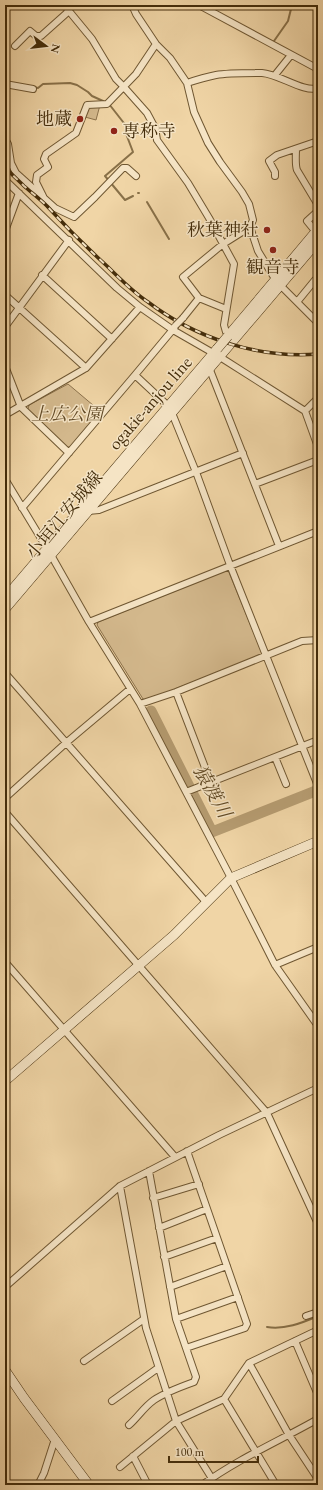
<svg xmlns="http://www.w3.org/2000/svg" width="323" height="1490" font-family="'EB Garamond','Noto Serif JP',serif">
<rect width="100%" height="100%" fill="#f0d5a6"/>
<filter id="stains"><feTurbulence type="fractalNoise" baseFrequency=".005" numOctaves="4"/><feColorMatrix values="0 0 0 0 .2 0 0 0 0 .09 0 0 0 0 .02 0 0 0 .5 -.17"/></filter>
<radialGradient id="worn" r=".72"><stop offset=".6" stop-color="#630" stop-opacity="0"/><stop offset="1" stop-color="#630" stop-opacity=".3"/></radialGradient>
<path fill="#d3b88c" stroke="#8c724c" d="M100,105l-4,15 -11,-3 3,-11z
M68,384l32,27 -30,36h-3l-39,-38 1,-4z
M228,570l34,83 -1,2 -114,45 -4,-1 -46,-74 1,-3z"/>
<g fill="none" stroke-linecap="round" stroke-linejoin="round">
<path stroke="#887048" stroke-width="2" d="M274,41l14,-20 4,-16
M33,87l5,1 5,-4 27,-1 7,2 11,7 4,4 11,5
M109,104l18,23 -2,4 8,21 -28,24 20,24 8,-4
M5,162h3v-2
M138,193h1
M147,202l22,37
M267,1327c17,3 35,-4 51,-11"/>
<path stroke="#b69c71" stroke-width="11" d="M151,711l61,121 106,-42"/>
<g stroke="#6f5732" stroke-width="8">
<path id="street" d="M64,5l28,34 24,40 7,7 24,27 8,15 2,12 31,43 21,35 25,46 -10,61 2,7 3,3
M199,5l119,64
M156,44l14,14 17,25 7,29 14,31 12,19 22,30 7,12 4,16 -3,7 8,24 17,28
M15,46l15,-15 6,5h5l28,-25
M275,75l16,-20
M187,83c9,-3 19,-6 29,-8 11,-2 35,-2 46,-2 17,1 42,20 56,15
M5,84l28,5
M5,139l3,5 3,19 5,10 39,35 19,9 21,-20 28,-29h4l9,8
M296,149c0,6 -1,16 1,21l21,35
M275,176v-4l-6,-11 8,-6 41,-14
M5,180l112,108 23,19
M43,196l-7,-14 1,-7 11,-8 -4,-8 2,-5 30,-21 11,-28 20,-1 29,-30 20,-30 -20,-30 -4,-9
M5,231l14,-38
M316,232l-9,-11 11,-10
M42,275l70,64
M281,286l37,37
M5,295l81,73
M199,298l-16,-21 40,-33 27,-17
M297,302l18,-22h3
M183,318l16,-20 27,11
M5,327l64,-87
M220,357l85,54 13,36
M5,366l16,41 48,46
M210,370l69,176
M135,375l40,-48
M305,411l13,-13
M5,415l81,-47 54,-61 33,23 40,23
M5,479l46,76 38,67 51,82 91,174 44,87 43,61
M255,484l63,-24
M22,508l113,-133 30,28 7,10 24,59 34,93 88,221
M88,511l11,-1 144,-57
M89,622l229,-91
M5,673l201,229
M176,692l35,91
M140,704l36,-12 126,-51 16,-1
M275,757l11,27
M186,792l132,-52
M5,798l62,-56 63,-53
M5,812l262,301 51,111
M5,962l170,195
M275,965l43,-18
M153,1198l46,-14
M159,1228l48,-19
M164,1257l53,-19
M5,1287l115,-101 99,-51 99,-47
M170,1287l57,-21
M306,1316l12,-4
M176,1319l62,-22
M295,1341l23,54
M186,1348l59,-20 2,-4 -60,-173
M84,1361l60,-42
M249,1363l40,72 29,44
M224,1399l52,86
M112,1401l46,-33
M129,1425c9,-8 15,-18 25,-25 12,-8 26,-13 40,-18l2,-5 -20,-58 -27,-148
M133,1456l15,29
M120,1467l56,-46 -30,-93 -26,-142
M38,1485l6,-12 11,-34
M202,1485c36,-26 77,-44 116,-66
M216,1485l-40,-64 48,-22 25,-36 69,-33"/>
</g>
<g stroke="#442d0b" stroke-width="10">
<path id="secondary" d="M228,336l90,-107
M5,598l212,-249
M5,609l313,-368
M5,1081l169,-146 57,-57 87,-37
M5,1370l19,28 65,87"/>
</g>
<use href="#street" stroke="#f5e4c5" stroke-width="6"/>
<use href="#secondary" stroke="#f5e4c5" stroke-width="9"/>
<g stroke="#442d0b" stroke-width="3.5">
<path id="rail" d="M5,167c6,7 13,13 19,19 8,7 16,13 23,20 19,21 39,41 60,60 13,13 26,26 41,36 47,36 111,57 170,52"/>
</g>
<use href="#rail" stroke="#f5e4c5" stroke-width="2" stroke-dasharray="6" stroke-linecap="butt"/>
<g stroke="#6f5732" stroke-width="8" stroke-linecap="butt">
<path id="street-bridge" d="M175,326l8,-8"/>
</g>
<g stroke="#442d0b" stroke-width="10" stroke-linecap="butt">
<path id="secondary-bridge" d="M217,349l11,-13"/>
</g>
<use href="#street-bridge" stroke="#f5e4c5" stroke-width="6"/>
<use href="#secondary-bridge" stroke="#f5e4c5" stroke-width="9"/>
</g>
<g fill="#8f2418" stroke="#f5e4c5" stroke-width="1.5">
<circle cx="80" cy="119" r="4"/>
<circle cx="114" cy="131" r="4"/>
<circle cx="267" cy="230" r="4"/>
<circle cx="273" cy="250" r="4"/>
</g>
<g text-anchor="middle" stroke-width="3" stroke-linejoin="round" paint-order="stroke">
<g font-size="18" fill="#442d0b" stroke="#f5e4c5" text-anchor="end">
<text x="72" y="125">地蔵</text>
<text x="122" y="137" text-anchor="start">専称寺</text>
<text x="259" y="236">秋葉神社</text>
<text x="273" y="273" text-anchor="middle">観音寺</text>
</g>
<g font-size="18" fill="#442d0b" stroke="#f5e4c5">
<text transform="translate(150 403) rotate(-49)" y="6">ogakie-anjou line</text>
<text transform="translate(64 515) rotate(-50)" y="6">小垣江安城線</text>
</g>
<g font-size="18" font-style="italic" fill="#614925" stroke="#f5e4c5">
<text x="67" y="420">上広公園</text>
</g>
<g font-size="19" font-style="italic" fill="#604924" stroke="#f5e4c5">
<text transform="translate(213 791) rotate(61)" y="7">猿渡川</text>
</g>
</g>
<rect width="323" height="1490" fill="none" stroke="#f0d5a6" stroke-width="20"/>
<rect x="6" y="6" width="311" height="1478" fill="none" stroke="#442d0b" stroke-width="2"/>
<rect x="10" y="10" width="303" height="1470" fill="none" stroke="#442d0b"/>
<g transform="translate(46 46) rotate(105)" stroke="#f5e4c5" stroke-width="3" paint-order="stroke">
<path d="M0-3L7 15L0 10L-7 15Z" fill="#442d0b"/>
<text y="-6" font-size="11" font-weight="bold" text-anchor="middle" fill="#442d0b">N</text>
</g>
<path d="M169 1456v6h89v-6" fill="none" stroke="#442d0b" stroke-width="2"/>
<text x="175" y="1456" font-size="12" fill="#442d0b" stroke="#f5e4c5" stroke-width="3" paint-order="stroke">100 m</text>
<rect width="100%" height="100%" filter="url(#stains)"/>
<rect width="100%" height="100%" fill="url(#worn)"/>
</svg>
